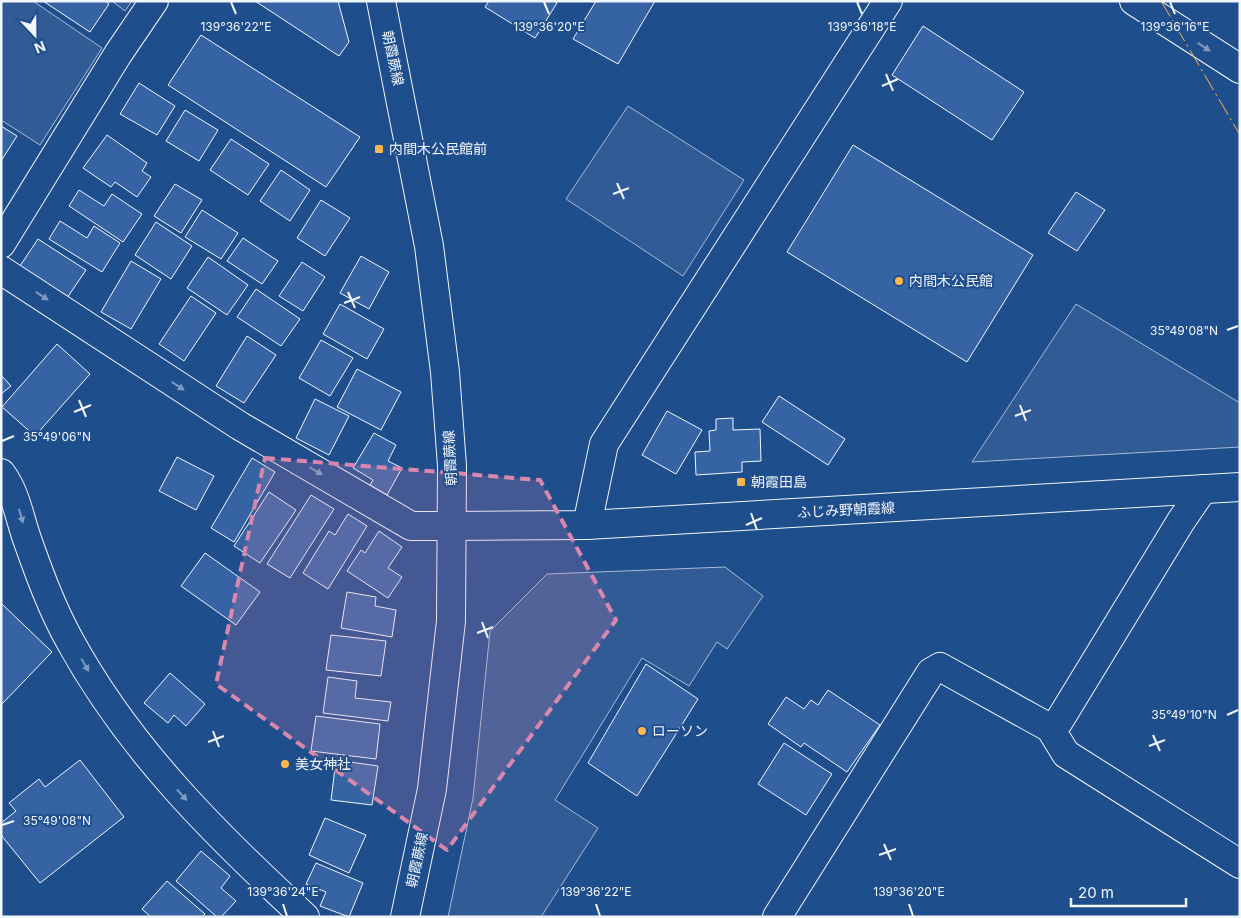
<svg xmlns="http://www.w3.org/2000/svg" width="1241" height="918" font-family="Inter,'Noto Sans JP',sans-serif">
<rect width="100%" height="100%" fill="#1f4e8c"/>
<path fill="#305b95" stroke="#a8bbd7" d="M1,1h32l69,47 -62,97 -39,-25z
M112,1h20l-7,10z
M628,106l116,74 -61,96 -117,-77z
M1076,304l164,99v44l-268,15z
M725,567l38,29 -36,53 -10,-7 -28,44 -47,-28 -87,142 43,28 -57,89h-93l25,-119 17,-167 57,-57z"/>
<path fill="#3563a3" stroke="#f2f6ff" d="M43,1h62l4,3 -19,28z
M255,1h83l11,41 -10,14z
M489,1h65l3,2 -22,35 -50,-31z
M596,1h59l-37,63 -45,-25z
M923,26l101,66 -32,48 -100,-65z
M201,35l159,102 -34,50 -158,-102z
M139,83l36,23 -18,29 -37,-21z
M185,110l33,20 -19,31 -33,-20z
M1,126l16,10 -16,25z
M107,135l40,28 -5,8 9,6 -14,20 -22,-15 -4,5 -28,-19z
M231,139l38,25 -21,31 -38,-25z
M853,145l180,110 -66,107 -180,-110z
M281,170l29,20 -20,31 -30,-20z
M175,184l27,16 -21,33 -27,-17z
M79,190l25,16 8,-12 30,20 -19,28 -54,-36z
M1076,192l29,18 -28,41 -29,-18z
M321,200l29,18 -25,38 -28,-18z
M202,210l36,23 -17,26 -36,-22z
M60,221l27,17 7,-12 26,17 -18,29 -53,-33z
M156,222l36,24 -21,33 -36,-24z
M243,238l35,23 -16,23 -35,-23z
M38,239l48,31 -19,28 -47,-32z
M361,256l28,16 -20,37 -29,-16z
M208,257l40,28 -21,30 -40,-27z
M131,261l30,18 -30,50 -30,-17z
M302,262l23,15 -22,34 -24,-15z
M256,289l44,30 -19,27 -44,-29z
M191,296l25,17 -32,48 -25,-17z
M340,304l44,25 -17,30 -44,-25z
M247,336l29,19 -32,48 -28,-17z
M321,340l32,18 -23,38 -31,-18z
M57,344l33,30 -55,62 -33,-29z
M357,369l44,23 -20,38 -44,-23z
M1,375l10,11 -10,8z
M779,396l66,43 -17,26 -66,-43z
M315,399l34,17 -20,39 -33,-17z
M667,411l35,19 -26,44 -34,-19z
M733,418v12l27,-1 1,32 -19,1v10l-46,3 -1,-23 15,-1 -1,-20 7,-1v-11z
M374,433l22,12 -8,16 14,7 -15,27 -17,-10 3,-5 -20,-12z
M177,457l37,19 -18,34 -37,-19z
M252,458l23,14 -41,70 -23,-14z
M269,492l27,18 -36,53 -26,-17z
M311,495l23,14 -44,69 -23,-14z
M348,514l19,12 -39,63 -25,-16 26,-42 6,4z
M379,531l23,16 -14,21 14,9 -14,21 -41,-27 14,-21 4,3z
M205,553l55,39 -24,33 -55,-39z
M347,592l29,5 -1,9 21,4 -4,27 -51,-9z
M2,604l50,48 -51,53v-100z
M331,635l55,6 -5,35 -55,-6z
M646,664l52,35 -61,97 -49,-33z
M170,673l35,31 -19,22 -12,-11 -6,8 -24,-20z
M328,677l29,4 -2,17 36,4 -3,19 -65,-8z
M828,690l52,35 -33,47 -43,-29 -3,4 -33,-23 18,-27 18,12 7,-9 7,5z
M316,716l64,8 -4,35 -65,-8z
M784,743l48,31 -26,41 -48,-31z
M80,760l44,57 -84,66 -39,-48v-12l15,-12 -7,-8 30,-24 6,8z
M336,760l42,6 -6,39 -41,-5z
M325,818l41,17 -17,38 -40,-18z
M201,851l29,25 -9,12 15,13 -15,16h-4l-41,-36z
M316,863l47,20 -14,34 -29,-11 6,-14 -20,-8z
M167,881l38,33 -3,3h-51l-9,-8z"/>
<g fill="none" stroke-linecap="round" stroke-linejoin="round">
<g stroke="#f2f6ff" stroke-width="30">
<path id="street" d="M1134,1l106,68
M1,244l117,-190 36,-53
M1,270l239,156 171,100h42
M1,473c15,20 18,43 26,66 12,34 25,70 43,102 59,108 145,193 235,276
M587,525l17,-81 284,-443
M1050,728l16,26 174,110
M777,917l154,-245 9,-5 110,61 9,-7 122,-200 22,-32"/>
</g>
<g stroke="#f2f6ff" stroke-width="30">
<path id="secondary" d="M453,526l134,-1 653,-38"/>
</g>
<g stroke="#f2f6ff" stroke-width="30">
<path id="primary" d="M381,1l48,245 16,126 7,94 -1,155 -19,168 -27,128"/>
</g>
<use href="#street" stroke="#1f4e8c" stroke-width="28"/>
<use href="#secondary" stroke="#1f4e8c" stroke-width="28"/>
<use href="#primary" stroke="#1f4e8c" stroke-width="28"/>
<path stroke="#ffb74d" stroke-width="1" stroke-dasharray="18 4 2.5 4" stroke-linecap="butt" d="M1161,1l79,134"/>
</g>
<defs><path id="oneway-solid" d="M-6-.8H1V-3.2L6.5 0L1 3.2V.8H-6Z" transform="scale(1.25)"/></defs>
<g fill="#7e9ac0">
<use href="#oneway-solid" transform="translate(1204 47) rotate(33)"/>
<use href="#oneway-solid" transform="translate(42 296) rotate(33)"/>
<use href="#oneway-solid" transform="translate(178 386) rotate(33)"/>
<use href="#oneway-solid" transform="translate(316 471) rotate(30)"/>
<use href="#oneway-solid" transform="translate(21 516) rotate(74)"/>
<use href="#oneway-solid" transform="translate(85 665) rotate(59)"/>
<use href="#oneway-solid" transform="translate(182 795) rotate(47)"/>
</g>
<path fill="#da87ad" fill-opacity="0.2" stroke="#da87ad" stroke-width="4" stroke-dasharray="10 6" stroke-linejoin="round" d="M265,458l275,22 76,140 -169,230 -231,-166z"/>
<path fill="none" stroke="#f2f6ff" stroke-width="2" d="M231,2l5,12M544,2l5,12M857,2l5,12M1170,2l5,12M886,74l7,17M882,86l16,-7M617,183l7,16M613,194l16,-6M348,292l7,16M344,303l16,-6M1227,330l11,-4M79,400l7,17M1020,405l6,16M74,412l17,-7M1015,416l16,-6M2,441l12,-5M751,513l6,17M746,525l16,-7M482,622l6,16M477,633l16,-6M1227,715l11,-5M213,731l6,16M1153,735l7,16M208,742l16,-6M1149,746l16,-6M2,825l12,-4M884,844l7,16M879,855l17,-6M283,904l4,12M596,904l4,12M909,904l4,12"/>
<g fill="#ffb74d" stroke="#1f4e8c" stroke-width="2">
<rect x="374" y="144" width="10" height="10" rx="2.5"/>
<circle cx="899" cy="281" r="5"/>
<rect x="736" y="477" width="10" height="10" rx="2.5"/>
<circle cx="642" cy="731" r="5"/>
<circle cx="285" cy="764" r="5"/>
</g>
<g text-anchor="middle" stroke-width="4" stroke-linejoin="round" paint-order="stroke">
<g font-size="14" fill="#f2f6ff" stroke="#1f4e8c">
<text transform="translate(393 58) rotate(78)" y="5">朝霞蕨線</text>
<text transform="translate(450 458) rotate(-93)" y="5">朝霞蕨線</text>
<text transform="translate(846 510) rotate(-3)" y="5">ふじみ野朝霞線</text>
<text transform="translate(417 860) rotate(-78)" y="5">朝霞蕨線</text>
</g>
<g font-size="14" fill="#f2f6ff" stroke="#1f4e8c" text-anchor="start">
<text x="389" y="154">内間木公民館前</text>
<text x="909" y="286">内間木公民館</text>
<text x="751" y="487">朝霞田島</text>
<text x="652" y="736">ローソン</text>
<text x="295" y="769">美女神社</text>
</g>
</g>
<g font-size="12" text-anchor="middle" fill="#f2f6ff" stroke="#1f4e8c" stroke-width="4" stroke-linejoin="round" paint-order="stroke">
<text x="236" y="31">139°36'22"E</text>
<text x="549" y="31">139°36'20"E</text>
<text x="862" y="31">139°36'18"E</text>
<text x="1175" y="31">139°36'16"E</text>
<text x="1184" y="335">35°49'08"N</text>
<text x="57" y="441">35°49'06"N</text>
<text x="1184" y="719">35°49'10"N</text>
<text x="57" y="825">35°49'08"N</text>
<text x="283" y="896">139°36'24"E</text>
<text x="596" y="896">139°36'22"E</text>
<text x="909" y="896">139°36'20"E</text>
</g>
<rect width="1241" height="918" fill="none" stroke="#f2f6ff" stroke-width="5"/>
<g transform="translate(35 35) rotate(158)" stroke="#1f4e8c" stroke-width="4" paint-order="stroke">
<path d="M0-4L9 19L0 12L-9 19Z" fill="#f2f6ff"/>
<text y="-8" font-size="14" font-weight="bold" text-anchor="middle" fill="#f2f6ff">N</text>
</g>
<path d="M1071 898v8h115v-8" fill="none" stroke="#f2f6ff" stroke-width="2.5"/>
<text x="1078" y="898" font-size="15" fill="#f2f6ff" stroke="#1f4e8c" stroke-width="4" paint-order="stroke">20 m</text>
</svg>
